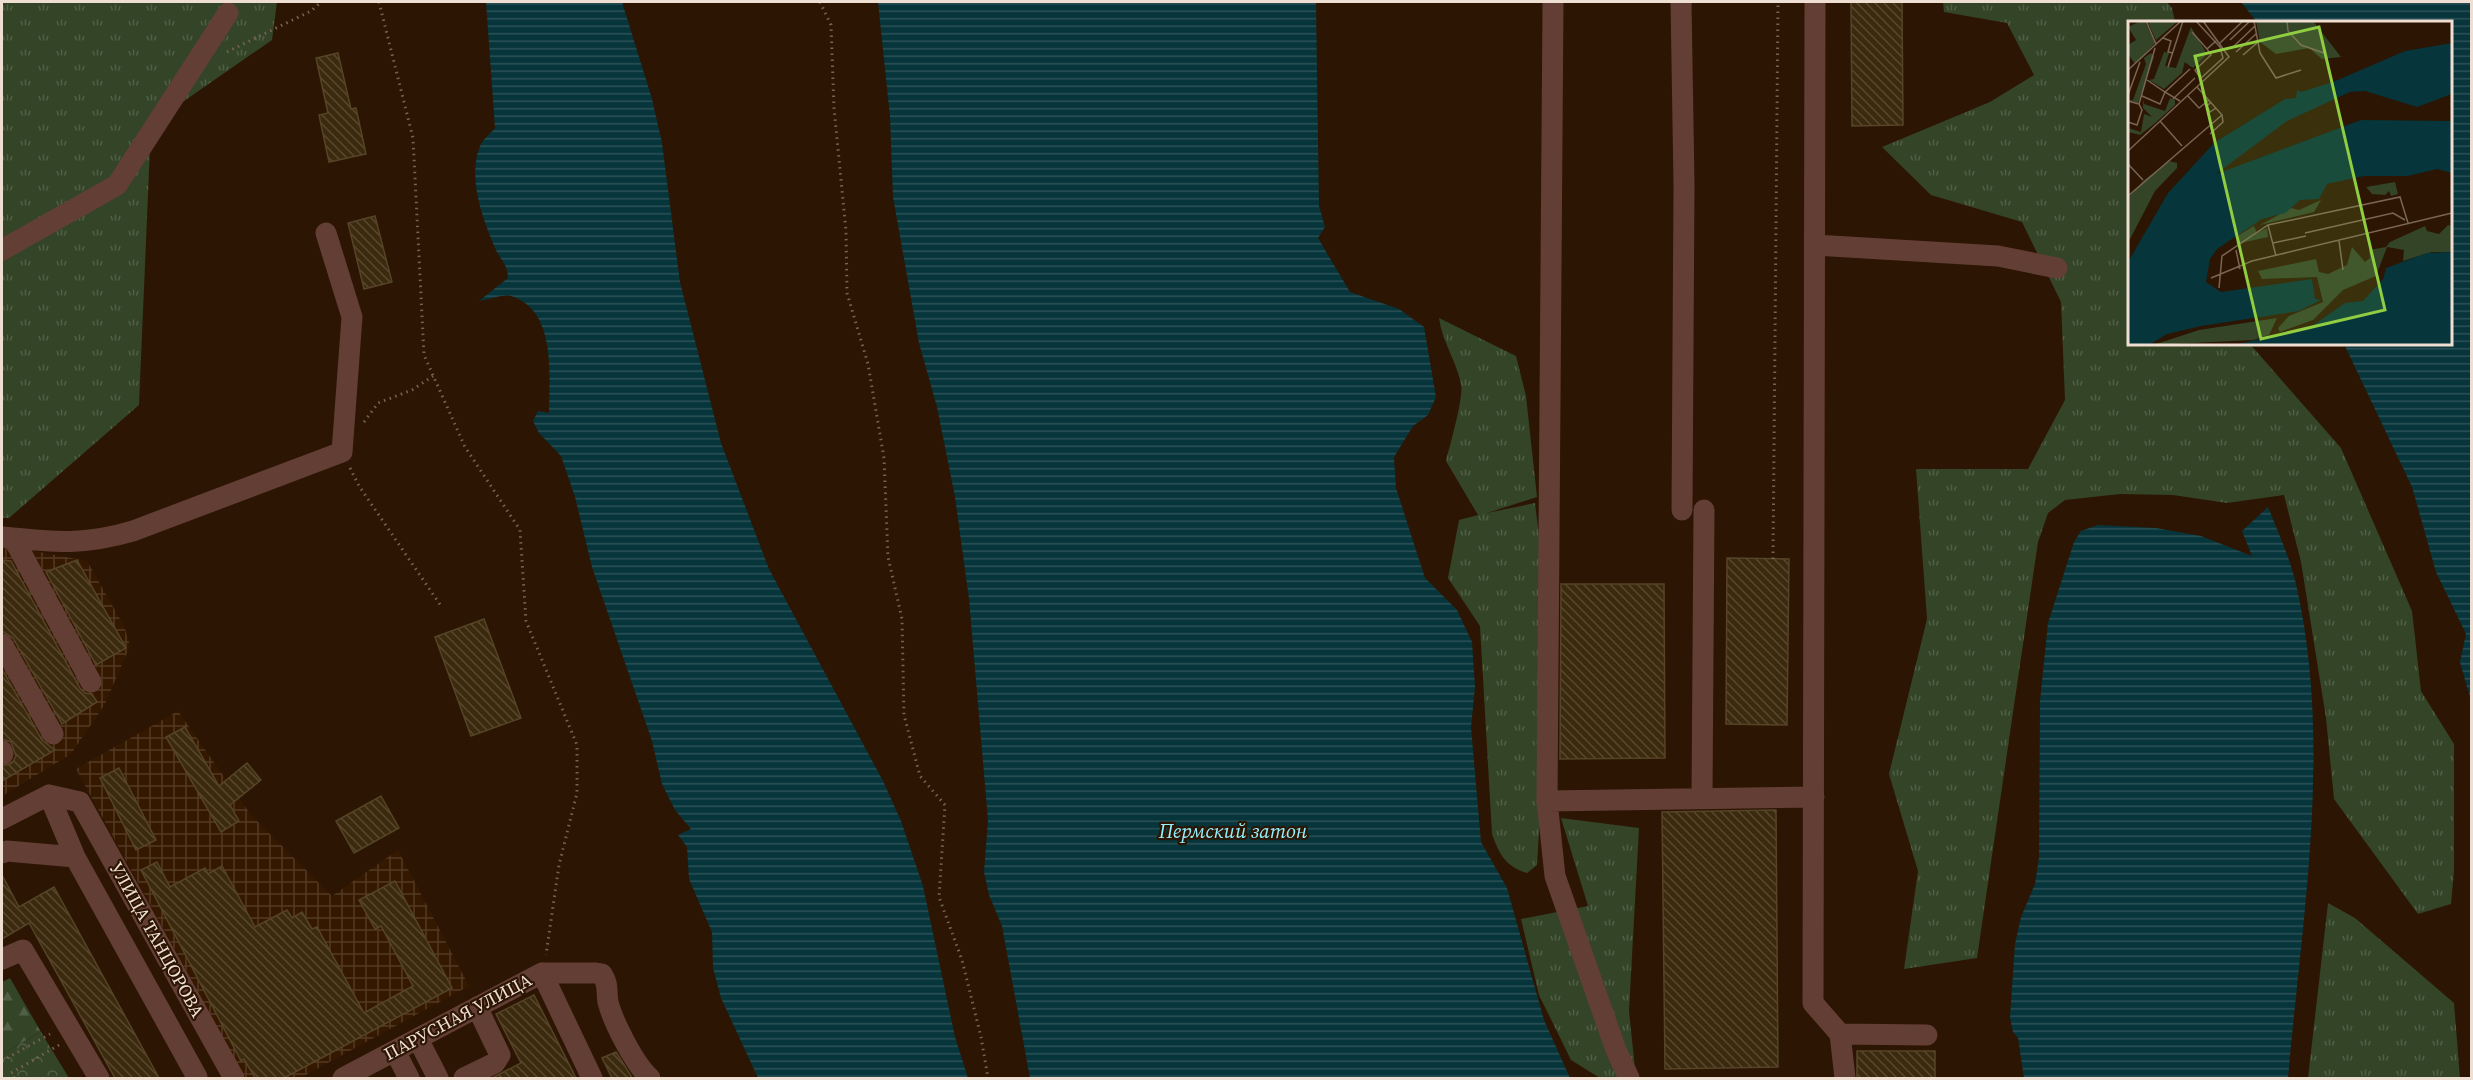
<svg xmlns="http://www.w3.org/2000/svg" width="2473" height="1080" font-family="'Source Serif 4',serif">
<defs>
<pattern id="industrial-grid" width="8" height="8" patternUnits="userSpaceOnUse" patternTransform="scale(1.5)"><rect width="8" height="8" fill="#351800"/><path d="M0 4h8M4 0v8" fill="none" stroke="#533924"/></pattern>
<pattern id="grass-tufts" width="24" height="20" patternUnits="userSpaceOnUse" patternTransform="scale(1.5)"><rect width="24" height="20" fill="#334427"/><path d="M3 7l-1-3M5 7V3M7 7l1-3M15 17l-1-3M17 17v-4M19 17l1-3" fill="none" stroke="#515f45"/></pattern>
<pattern id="forest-firs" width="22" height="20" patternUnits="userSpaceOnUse" patternTransform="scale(1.5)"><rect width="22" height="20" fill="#334427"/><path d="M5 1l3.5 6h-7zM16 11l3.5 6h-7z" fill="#515f45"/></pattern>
<pattern id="park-crowns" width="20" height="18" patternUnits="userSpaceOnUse" patternTransform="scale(1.5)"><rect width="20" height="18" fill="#334427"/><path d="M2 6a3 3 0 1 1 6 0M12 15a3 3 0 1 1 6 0" fill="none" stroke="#515f45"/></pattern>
<pattern id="water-rules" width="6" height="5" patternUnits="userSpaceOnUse" patternTransform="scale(1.5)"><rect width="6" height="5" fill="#06353b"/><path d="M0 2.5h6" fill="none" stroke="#2b5256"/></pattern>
<pattern id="building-back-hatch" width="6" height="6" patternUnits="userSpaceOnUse" patternTransform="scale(1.5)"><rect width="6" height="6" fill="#3b2a0e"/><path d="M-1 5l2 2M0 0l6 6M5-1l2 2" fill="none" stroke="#584830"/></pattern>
</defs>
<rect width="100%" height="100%" fill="#2c1502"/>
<path fill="url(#industrial-grid)" d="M2,545l85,16 37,65 6,20 -25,58 -34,50 -69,42z
M178,711l73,104 81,81 66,-46 71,136 -169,92h-55l-169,-309z"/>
<path fill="url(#grass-tufts)" d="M5,2h272l-5,38 -121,84 -12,281 -130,113h-7v-514z
M1943,2h224l5,6 3,14h-45v322h120l91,104 71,163 9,80 33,53v127l-3,33 -33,10 -84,-115 -8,-81 -25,-156 -17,-67 -57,8 -54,-8 -53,-1 -55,6 -17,13 -10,29 -61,416 -73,11 14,-98 -29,-97 38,-155 -11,-150h112l37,-69 -4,-98 -39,-80 -91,-27 -49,-48 108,-45 44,-27 -27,-52 -63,-11z
M1439,318l77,38 10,40 11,101 -50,16 48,-10 16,129 -14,233 -10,8c-21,-6 -28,-19 -35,-39l-12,-208 -32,-48 11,-58 19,-5 -32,-54c4,-16 18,-64 15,-77 -5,-24 -19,-43 -22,-66z
M1561,818l78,10 -10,183 7,67h-36l-29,-18 -32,-65 -18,-76 67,-13z
M2328,903l27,15 99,85 6,75h-152z"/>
<path fill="url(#forest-firs)" d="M10,978l31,54 -39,22v-72z"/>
<path fill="url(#park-crowns)" d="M41,1032l28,46h-67v-24z"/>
<path fill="url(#water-rules)" d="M486,2h136l30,97 10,44 18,139 41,161 48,126 114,212 18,40 22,65 32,151 13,41h-210l-37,-80 -8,-30 -1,-36 -23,-53 -2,-32 -9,-12 13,-6 -16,-19 -13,-26 -10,-43 -60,-174 -17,-70 -14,-41 -22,-23 -6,-12 5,-10 11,2c0,-37 8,-103 -38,-117 -9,-2 -23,4 -32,5l29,-23c0,-13 -7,-17 -12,-28 -13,-30 -29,-72 -16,-104 3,-7 11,-13 15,-18z
M878,2h438l3,204 6,21 -7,11 32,54 49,17 25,18 12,70 -8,18 -15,11 -19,31 2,31 29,90 32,32 15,32 3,45 -4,40 10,115 26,46 37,132 26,58h-540l-28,-152 -13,-31 -5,-23 4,-52 -19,-221 -14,-102 -18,-90 -18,-64 -26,-146 -3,-80z
M2241,2h230v699l-11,-39 6,-28 -30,-62 -24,-85 -68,-143h106v-322h-193z
M2268,507c10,25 22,51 28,77 37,161 6,333 -8,494h-264l-6,-40 -5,-6 -3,-14 5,-74 6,-27 14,-33 4,-27 1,-156 8,-78 26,-81 7,-11 17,-6 58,3 45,8 51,20 -10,-25z"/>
<path fill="url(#building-back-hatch)" stroke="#564428" stroke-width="1.5" d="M1851,2h51l1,123 -51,1z
M338,53l13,56 5,-1 10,46 -37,8 -10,-47 9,-2 -12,-55z
M375,216l17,66 -28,7 -16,-66z
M1727,558l62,1 -2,166 -61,-1z
M2,560l9,1 69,127 5,5 7,1 5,8 -35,22 -49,-86 -11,-7z
M77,560l49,88 -30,17 -50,-93z
M1561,584h103l1,174 -105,1z
M484,619l37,99 -50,18 -36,-99z
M2,669l40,71 13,10 -53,31v-15l10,-3 4,-7 -5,-14 -9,-3z
M185,727l34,59 28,-23 14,17 -31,25 9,16 -18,11 -55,-95z
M119,768l37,72 -20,10 -36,-72z
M381,796l18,32 -45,25 -18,-32z
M1776,810l2,257 -113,2 -3,-257z
M157,862l13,25 35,-19 3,6 14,-8 33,61 32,-17 5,8 10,-6 10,17 5,-2 47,86 49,-27 -32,-60 -6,3 -16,-29 36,-19 57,107 -168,90h-29l-11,-19 -3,2 -100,-191z
M2,875l17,32 35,-20 105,191h-44l-86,-155 -27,16z
M534,995l42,83h-84l29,-15 -25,-49z
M1857,1051h78v27h-78z
M616,1052l14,22 2,4h-20l-10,-20z"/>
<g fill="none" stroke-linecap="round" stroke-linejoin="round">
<path stroke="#786353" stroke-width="3" stroke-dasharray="1.5 4.5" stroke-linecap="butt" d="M379,2l34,136 11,217 41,92 55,83 6,91 51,124v48l-18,72 -13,90
M820,2l11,23 3,83 12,123 1,62 21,71 16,94 4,99 14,62 2,96 16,61 25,29 -6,92 23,63 19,77 7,41
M227,52l84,-41 10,-9
M364,422l14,-19 34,-13 21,-14
M350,468l9,18 82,120
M1773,559l5,-557
M2,1061l48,-27
M14,1078l-3,-5 48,-28"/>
<path stroke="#633e35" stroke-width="21" d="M1553,2l-6,799 8,75 61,174 13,28
M1681,2l3,183 -2,325
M1815,2l-2,1001 27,31 5,44
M1815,245l183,11 59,12
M2,250l115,-65 111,-172
M2,537c51,5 80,9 131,-6l209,-79 10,-135 -26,-84
M13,538l78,144
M2,644l51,90
M2,751l1,3
M49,795l26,62
M1702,798l2,-288
M1547,801l267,-4
M2,819l47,-24 31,7 154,276
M2,853l5,-2 68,6 122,220
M2,959l21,-9 76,128
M542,973l50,105
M1840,1034l87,1
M418,1039l20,39
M395,1051l14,27
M343,1078l199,-105h54l6,1c7,10 4,17 6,28 5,20 27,63 42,76
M464,1078l31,-15 5,-8 -23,-48"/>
</g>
<g text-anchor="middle" stroke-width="4.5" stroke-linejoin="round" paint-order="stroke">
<g font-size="18" fill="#efded2" stroke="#2c1502">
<text transform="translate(157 940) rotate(61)" y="6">УЛИЦА ТАНЦОРОВА</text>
<text transform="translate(458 1017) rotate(-28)" y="6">ПАРУСНАЯ УЛИЦА</text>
</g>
<g font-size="20" font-style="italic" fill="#93f0ff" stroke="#2c1502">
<text x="1233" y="838">Пермский затон</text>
</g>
</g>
<g transform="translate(2128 21)">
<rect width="324" height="324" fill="#2c1502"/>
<path d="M128,0h57l28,36 -19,2 -13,-11 -33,6 -16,-12zM267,161l3,12 -7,2 -2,-5 -4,4 -13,-1 -6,-7zM193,179l-7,12 -54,13 31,-17 8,2zM320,204l4,1v26h-20l-29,9 1,-11 -17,-3 -11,29 -33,14 -30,30 -33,12 -2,-4 11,-12 34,-14 -6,-25 -55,2 -4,-8 58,-12 3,13 9,2 19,-9 5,-18 13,15 5,-4 -1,-8 17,-3 4,-5 35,-16 2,5 12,3zM126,205l3,7 10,-5 1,9 -32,7 3,-9zM149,297l-8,17 -16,5 -100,5 46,-15z" fill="#334427"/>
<path d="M13,0l4,1 10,21 -20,21 -7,-10v-9l8,-5 -8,-13zM25,0h25l-22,19 -8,-17zM63,6l16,27 -5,5 -13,-14 -7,28 -18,16 -15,-9 5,-1 10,-27 5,1 -4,13 11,2zM23,32l3,4 -16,46 -10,-3h5l13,-36 -2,-6zM42,77l5,2v5l-21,19 -14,11 -12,-3v-4l13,4 3,-18 8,3 -9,-9v-9l1,5 21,7zM41,140l8,2v5l-22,23 -27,52v-45l15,-17z" fill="#334427"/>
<path d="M61,23l13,15 -9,9 -10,-7z" fill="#334427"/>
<path d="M324,22v51l-35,13 -52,-16 -15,1 -63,29 -71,53 145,-54 91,1v52l-15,-4 -29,7h-44l-37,8 -8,15 -19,1 -15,13 -23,6 -45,30 -7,10 -4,23 15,10 91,-13 3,20 6,1 -22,11 -98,15 -34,8 -18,11h-21v-83l40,-69 46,-50 71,-44 11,-1 1,-8 4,2 32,-10 72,-31zM324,231v93h-217l77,-19 33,-23 18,-2 20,-22 3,-11 41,-15z" fill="#06353b"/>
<path fill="none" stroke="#7a6555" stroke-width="1.5" d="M18,0l10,23M68,0l24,26 3,11 -22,20M126,0l6,32 16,25 25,-8M159,0l1,10 13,14 23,8M64,11l15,17M35,17l8,3 -3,11 5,1M102,19l20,-19M92,22l23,-22M105,26l22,-21M108,31l20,-18M115,34l14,-12M40,46l15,-46M0,49l53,-49M73,58l-6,-9 16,-15 -4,-6 9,-8M19,59l18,12 25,-23M69,66l25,28 1,7 -13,12M0,74l12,-33M59,74l12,13 10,-8M14,75l18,8 5,-12 15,9M45,78l22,-21M0,80l11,3 16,-56M83,81l-4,4 3,6 6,-4M32,100l22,25M0,101l9,3 5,-15 -3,-6M0,130l101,-94 -26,-36M0,143l15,16M0,175l94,-81M140,204l8,31M177,212l88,-20 12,7M211,220l4,29M145,222l33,-7M108,229l4,19M83,257l41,-17 200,-48M91,267l3,-32 46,-31 132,-28 8,26"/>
<path fill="#90cd41" fill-opacity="0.15" stroke="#90cd41" stroke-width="3" d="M191,6l66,283 -124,29 -66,-283z"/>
<rect width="324" height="324" fill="none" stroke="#efded2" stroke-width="3"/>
</g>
<rect width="2473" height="1080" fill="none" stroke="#efded2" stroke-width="6"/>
</svg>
